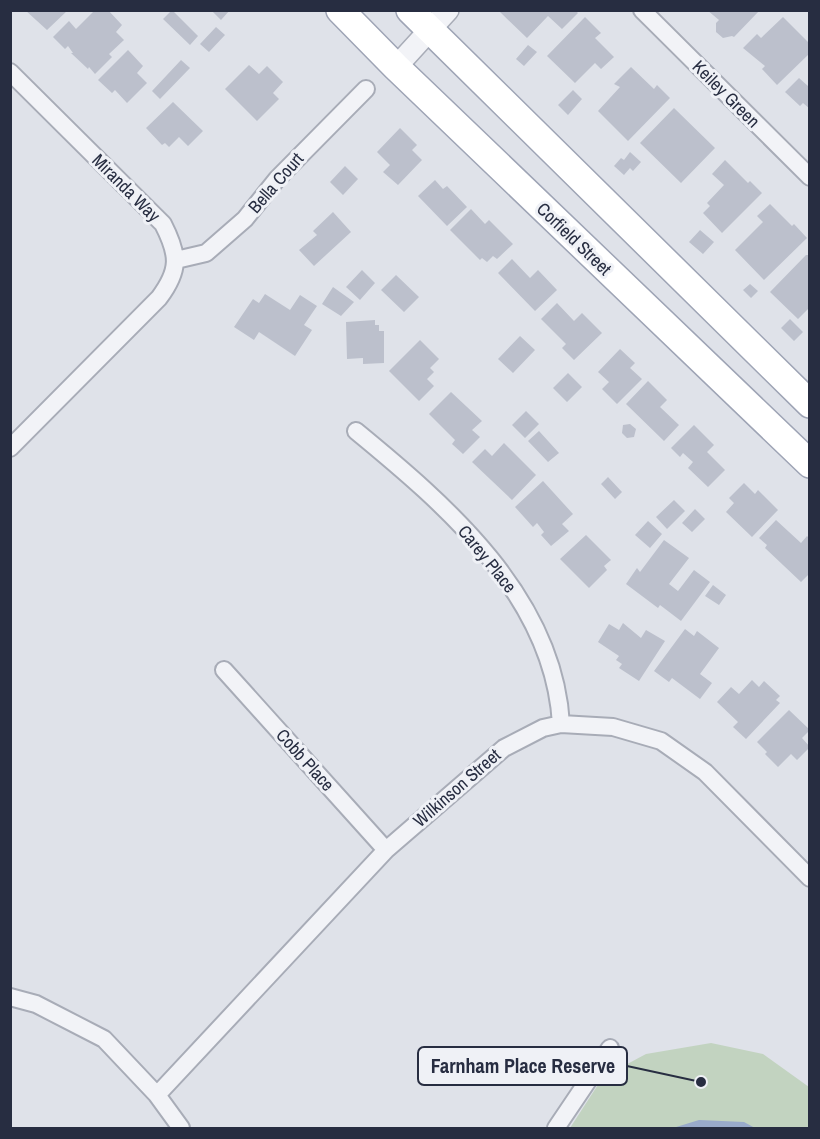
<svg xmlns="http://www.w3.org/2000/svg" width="820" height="1139" font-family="'Archivo Narrow',sans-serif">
<rect width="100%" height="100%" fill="#dfe2e9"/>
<path fill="#c2d3c0" d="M711,1043l52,11 46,33v41h-239l33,-51 43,-23z"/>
<path fill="#99aaca" d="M699,1120l45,2 11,6h-82z"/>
<path fill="#bcc0cc" d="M25,10h43l-21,20z
M95,10h13l14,15 -6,7 8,8 -15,14 3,3 -17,17 -6,-7 -1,2 -17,-16h2l-5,-7 -3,3 -12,-12 16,-16 7,8z
M172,10l26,26 -8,9 -27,-26z
M211,10h19l-9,10z
M502,10h73l3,3 -16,16 -14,-13 -21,22 -27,-26z
M707,10h53l-26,27 -2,-1 -9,2 -7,-6v-9l3,-3z
M585,17l16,16 -6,5 19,19 -13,12 -6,-6 -20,20 -28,-27z
M783,17l27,27v9l-33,32 -15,-16 3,-3 -22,-18 14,-14 4,4z
M216,27l9,8 -16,17 -9,-8z
M528,45l9,7 -13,14 -8,-7z
M128,50l15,16 -6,7 10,10 -20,20 -12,-13 -3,3 -14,-13z
M181,60l9,8 -30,31 -8,-8z
M249,65l10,9 8,-8 16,16 -10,11 6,6 -22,22 -32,-32z
M631,67l23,22 3,-4 13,13 -42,43 -30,-30 22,-24 -6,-3z
M799,78l9,8 2,-2v25l-7,-6 -3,3 -15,-14z
M573,90l9,9 -14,16 -10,-10z
M173,102l30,29 -15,15 -9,-9 -10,10 -4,-4 -3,2 -16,-17z
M674,108l41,40 -34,35 -41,-40z
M400,128l17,17 -5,5 10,10 -24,25 -15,-13 7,-7 -13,-13z
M630,152l11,10 -8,9 -3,-3 -6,7 -10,-9 7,-8 3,2z
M725,160l23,23 2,-2 12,12 -40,40 -19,-20 7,-7 -3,-3 17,-18 -12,-11z
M345,166l13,13 -15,16 -13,-13z
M435,180l8,9 4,-3 20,21 -20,19 -29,-30z
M770,204l22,22 2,-2 13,14 -43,42 -29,-30 28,-28 -6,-6z
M471,209l14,15 4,-4 24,24 -16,15 -4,-3 -6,6 -5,-4 -2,2 -30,-30z
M333,212l18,20 -37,34 -15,-16 18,-15 -4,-4z
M700,230l14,12 -11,12 -14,-12z
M806,255h4v52l-12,12 -28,-27z
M512,259l18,19 8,-8 19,20 -22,21 -37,-38z
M362,270l13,13 -15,17 -14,-13z
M396,275l23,22 -15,15 -23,-22z
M750,284l8,7 -7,7 -8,-8z
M333,287l21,15 -13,14 -19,-12z
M265,294l25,16 10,-15 17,11 -13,19 8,5 -17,26 -36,-24 -5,8 -20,-13 19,-28 6,4z
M557,303l17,18 8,-8 20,20 -28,27 -12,-12 4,-4 -25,-25z
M790,319l13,13 -9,9 -13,-13z
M375,320v5h4v6h5v32l-21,1v-6l-16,1 -1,-37z
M520,336l15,14 -22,23 -15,-14z
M420,340l19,19 -9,9 4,4 -7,7 7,7 -15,15 -30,-30z
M620,349l15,14 -5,5 12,11 -25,25 -15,-15 7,-7 -11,-10z
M568,373l14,14 -15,15 -14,-14z
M648,381l19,19 -7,7 19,18 -15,16 -38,-37z
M451,392l31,29 -10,9 8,7 -17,17 -11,-10 3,-4 -26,-26z
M526,411l13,13 -14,14 -13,-13z
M630,424l6,5 -2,8 -7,1 -5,-5 1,-8z
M694,425l20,20 -7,7 18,18 -17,17 -20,-19 5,-6 -10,-9 -3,4 -9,-9z
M539,431l20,22 -11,9 -20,-21z
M504,443l32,32 -24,25 -40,-38 13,-13 7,7z
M608,477l14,15 -7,7 -14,-15z
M543,481l30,33 -11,10 7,7 -18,15 -10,-11 3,-3 -7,-9 -4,4 -18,-20z
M744,483l11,11 3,-4 20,20 -26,27 -26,-25 8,-9 -5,-5z
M674,500l11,11 -18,18 -11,-12z
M695,509l10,10 -13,13 -10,-9z
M776,520l25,23 6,-7 3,3v34l-9,9 -36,-34 2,-3 -8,-7z
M648,521l14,13 -12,14 -15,-13z
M586,535l25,25 -7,6 3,4 -18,18 -29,-29z
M664,540l25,18 -20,26 9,7 16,-21 16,12 -29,39 -21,-16 -2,3 -32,-24 11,-16 3,4z
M713,585l13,10 -7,10 -14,-9z
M623,623l18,15 5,-8 19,11 -26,40 -20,-13 3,-4 -6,-4 3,-4 -21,-14 11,-18 10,6z
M685,629l9,7 3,-5 22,17 -19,26 12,9 -12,16 -28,-21 -3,4 -15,-11z
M752,680l7,7 5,-6 16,15 -4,4 4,3 -34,36 -13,-12 5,-5 -21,-20 14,-15 8,7z
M789,710l21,20 -8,8 8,9 -13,13 -6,-6 -13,13 -13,-13 2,-2 -10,-10z"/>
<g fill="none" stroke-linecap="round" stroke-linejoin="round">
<g stroke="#a8acb7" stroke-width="20">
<path id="minor" d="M642,10l168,167
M10,72l153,152c16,31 17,46 -4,74l-149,150
M176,260l30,-7 39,-34 32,-40 89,-90
M356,431c90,74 198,166 205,293
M224,670l162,180
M10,997l26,7 68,35 53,56 24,33
M157,1095l229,-245 118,-102 39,-20 18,-4 52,3 48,14 44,31 105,106
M556,1128l54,-80"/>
</g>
<g stroke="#a8acb7" stroke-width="24">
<path id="tertiary" d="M396,67l52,-57"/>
</g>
<g stroke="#9ea4b5" stroke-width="30">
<path id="primary" d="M340,10l56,57 414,397
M410,10l400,394"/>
</g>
<use href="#minor" stroke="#f2f3f7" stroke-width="16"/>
<use href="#tertiary" stroke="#f2f3f7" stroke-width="21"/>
<use href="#primary" stroke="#fff" stroke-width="27"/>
</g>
<g text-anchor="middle" stroke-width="6" stroke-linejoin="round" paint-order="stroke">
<g font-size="18" fill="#272d41" stroke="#eff1f6">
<text transform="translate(726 94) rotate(45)" y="6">Keiley Green</text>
<text transform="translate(276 183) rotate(-49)" y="6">Bella Court</text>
<text transform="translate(126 188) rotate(45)" y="6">Miranda Way</text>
<text transform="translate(574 239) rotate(44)" y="6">Corfield Street</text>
<text transform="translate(487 559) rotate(51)" y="6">Carey Place</text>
<text transform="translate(305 760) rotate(48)" y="6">Cobb Place</text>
<text transform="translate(457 788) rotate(-41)" y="6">Wilkinson Street</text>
</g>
</g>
<path fill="none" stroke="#272d41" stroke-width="2" d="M701 1082L627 1066"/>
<circle fill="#272d41" stroke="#eff1f6" stroke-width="2" cx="701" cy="1082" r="6"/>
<rect fill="#eff1f6" stroke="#272d41" stroke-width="2" x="418" y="1047" width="209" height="38" rx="6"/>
<g font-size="20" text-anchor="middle" font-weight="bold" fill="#272d41">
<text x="523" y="1073">Farnham Place Reserve</text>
</g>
<rect width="820" height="1139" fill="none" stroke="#272d41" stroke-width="24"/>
</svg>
